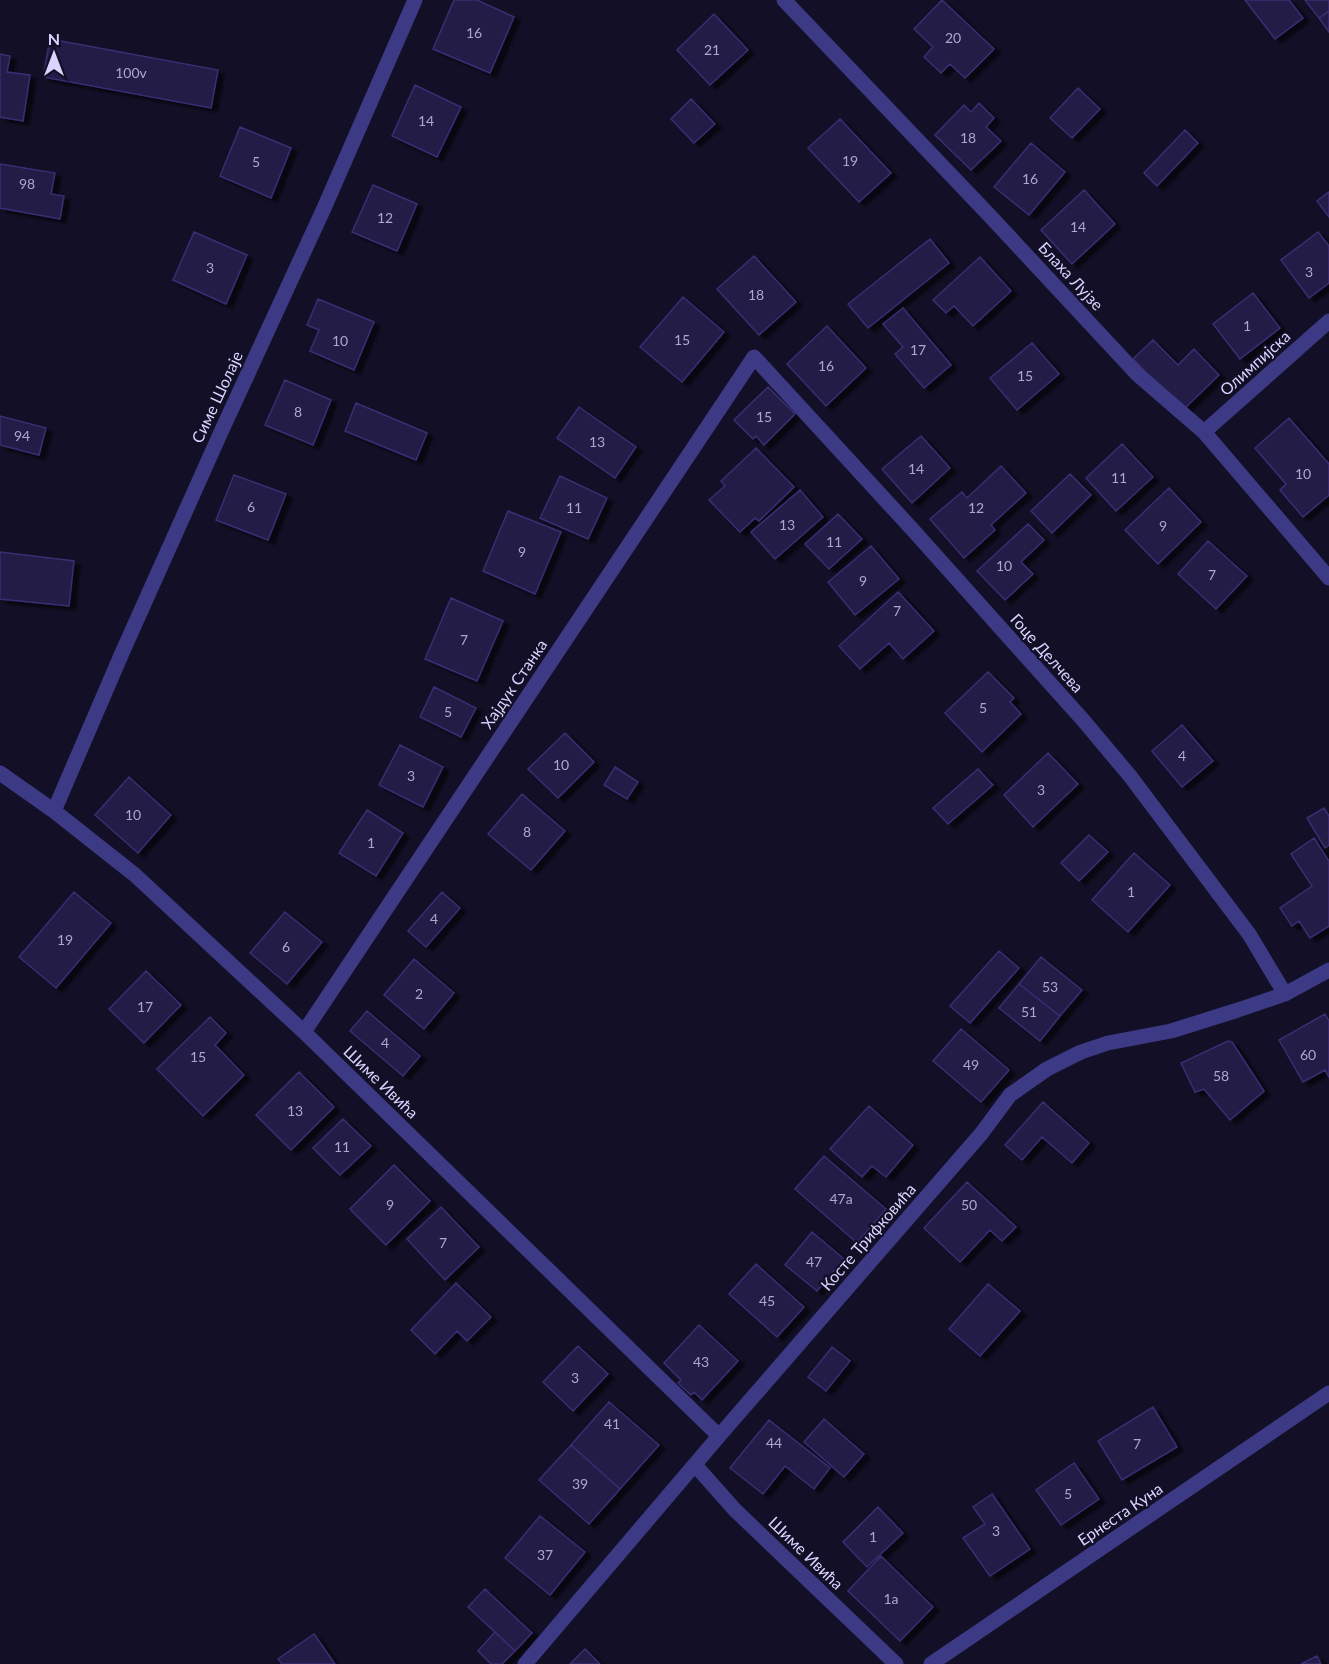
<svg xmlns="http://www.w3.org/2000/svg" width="1329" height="1664" font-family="Lato,sans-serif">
<defs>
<filter id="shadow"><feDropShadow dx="6" dy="4" stdDeviation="1.5" flood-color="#0009"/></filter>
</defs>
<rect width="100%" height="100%" fill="#130f26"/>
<path fill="#241b47" stroke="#3b2d73" stroke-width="1.5" filter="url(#shadow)" d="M454,0h23l37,17 -24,56 -57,-24z
M942,0l52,49 -29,29 -15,-14 -9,9 -17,-16 9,-10 -19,-18z
M1245,0h44l14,18 -28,21z
M1305,0h24v11l-10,7z
M1329,11v21l-10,-14z
M714,14l34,36 -38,35 -33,-35z
M50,39l168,31 -7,38 -168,-31z
M0,54l10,2 -3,16 23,3 -7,46 -23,-4z
M415,85l46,22 -24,50 -45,-21z
M1078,88l22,21 -28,29 -22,-20z
M691,99l24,25 -21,19 -23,-24z
M979,103l15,15 -8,9 15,14 -30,29 -36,-35 29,-30 7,7z
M840,119l51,54 -32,29 -51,-54z
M240,127l51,21 -20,50 -51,-22z
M1185,130l13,13 -41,43 -13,-13z
M1031,143l34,29 -36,43 -35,-28z
M0,164l55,9 -4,21 13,2 -4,23 -60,-11z
M373,185l44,19 -20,47 -45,-19z
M1084,190l31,34 -43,40 -31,-34z
M1329,192v25l-12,-16z
M194,232l53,23 -21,49 -53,-24z
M1318,232l11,14v37l-20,15 -28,-38z
M930,239l19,24 -81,65 -20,-24z
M754,256l42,46 -37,33 -42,-46z
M980,257l31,34 -38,35 -19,-20 -8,7 -13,-13z
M1253,293l27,35 -40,31 -27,-35z
M683,297l41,35 -42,50 -42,-35z
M318,299l56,23 -20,48 -44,-19 9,-21 -12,-5z
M903,308l48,57 -27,23 -29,-34 8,-7 -20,-23z
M827,326l39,42 -40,38 -39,-42z
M1153,340l25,25 16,-16 25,26 -36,35 -50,-51z
M1032,343l27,31 -42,36 -27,-32z
M285,380l46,20 -18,45 -48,-20z
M768,387l27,27 -31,31 -8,-9 -3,3 -19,-19z
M356,403l71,30 -11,27 -71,-29z
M579,407l57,40 -21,31 -58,-40z
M0,416l46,12 -7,27 -39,-10z
M1289,418l40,46v31l-26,22 -23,-27 6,-6 -31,-36z
M921,436l29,32 -38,35 -30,-34z
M1122,444l31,33 -37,34 -30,-33z
M756,448l38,39 -35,34 -4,-3 -15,14 -31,-32 16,-14 -4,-5z
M1001,466l25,27 -35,32 4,5 -31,28 -34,-39 32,-27 5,6z
M1070,474l21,21 -39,38 -21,-22z
M234,475l52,19 -18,46 -52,-20z
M560,476l47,22 -19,41 -48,-21z
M1169,488l32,34 -43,42 -33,-34z
M800,490l23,27 -48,42 -24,-27z
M508,511l53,21 -26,62 -52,-23z
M838,514l24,25 -33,30 -24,-25z
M1028,524l16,16 -23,22 12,12 -28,26 -28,-29z
M1208,541l39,35 -31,33 -38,-35z
M871,546l28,33 -44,36 -27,-33z
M0,552l74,9 -5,45 -69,-7z
M898,592l36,39 -31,28 -14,-16 -29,26 -21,-23z
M451,598l52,23 -26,60 -52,-22z
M988,672l26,26 -4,4 11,12 -39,38 -37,-39z
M434,687l42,21 -15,29 -41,-20z
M1182,725l31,36 -31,26 -30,-36z
M565,733l29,29 -36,36 -30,-29z
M400,745l43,22 -20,40 -44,-22z
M1048,753l30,31 -45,43 -29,-32z
M615,767l23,15 -11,17 -23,-14z
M978,769l15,16 -45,39 -15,-16z
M129,777l42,38 -33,38 -43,-38z
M522,794l43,37 -34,39 -43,-36z
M1324,808l5,8v29l-4,3 -18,-30z
M367,810l36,23 -27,43 -37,-23z
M1089,835l19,17 -29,29 -18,-18z
M1314,838l15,23v65l-19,12 -11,-17 -7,5 -12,-18 32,-22 -21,-32z
M1134,853l36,32 -42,47 -36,-32z
M74,892l37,31 -55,65 -37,-31z
M442,892l18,16 -34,39 -18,-16z
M285,912l37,30 -35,42 -37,-31z
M999,951l20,17 -49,55 -20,-17z
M1041,957l41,33 -22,26 -41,-32z
M414,959l40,34 -30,36 -40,-34z
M146,971l35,34 -37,38 -35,-34z
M1019,984l41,32 -20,25 -41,-33z
M367,1011l53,45 -17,20 -53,-45z
M1325,1014l4,7v56l-4,-7 -22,12 -24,-42z
M210,1017l16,16 -11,12 29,30 -41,41 -46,-47z
M961,1029l48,41 -28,32 -48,-41z
M1228,1041l4,1 32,49 -34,29 -26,-31 -9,3 -14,-29z
M299,1072l35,35 -43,43 -35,-35z
M1043,1102l46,41 -17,20 -30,-26 -20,23 -17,-15z
M869,1106l44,39 -27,32 -14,-11 -10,11 -32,-28z
M343,1119l28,27 -31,29 -27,-27z
M824,1156l62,53 -29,34 -62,-54z
M394,1165l36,36 -44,44 -36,-36z
M967,1182l49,45 -14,14 -12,-11 -30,32 -36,-34z
M441,1207l38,40 -34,33 -38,-41z
M812,1232l32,27 -27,32 -32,-26z
M756,1264l48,43 -27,30 -48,-43z
M456,1283l35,34 -24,24 -10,-10 -22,23 -24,-24z
M988,1284l32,27 -40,45 -31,-27z
M699,1325l39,36 -36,39 -8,-8 -3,3 -13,-12 3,-3 -17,-17z
M578,1346l30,28 -35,37 -30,-29z
M832,1347l18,14 -24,30 -18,-14z
M609,1402l50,43 -39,44 -49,-44z
M1153,1407l24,40 -55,33 -24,-39z
M824,1419l40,35 -20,23 -40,-35z
M769,1420l61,48 -16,21 -29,-23 -22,28 -33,-26z
M571,1445l49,44 -31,35 -50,-44z
M1074,1463l25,36 -38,26 -25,-35z
M992,1494l38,55 -40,27 -27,-38 22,-14 -12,-17z
M878,1507l25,26 -36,34 -24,-25z
M540,1516l45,36 -35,43 -45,-37z
M881,1556l52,51 -33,34 -52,-50z
M485,1589l47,44 -17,18 -47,-44z
M495,1632l20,19 -13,13h-11l-13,-13z
M314,1634l21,30h-53l-4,-5z
M585,1649l15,15h-30z
M1317,1656l4,8h-20z"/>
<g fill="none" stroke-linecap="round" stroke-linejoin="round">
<path stroke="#3d3a85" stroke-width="15" d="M784,0l206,216 147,158 67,58 125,146
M1204,432l125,-111
M0,773l54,38 81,64 169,157 415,404
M54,811l68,-158 99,-221 104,-226 90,-206
M304,1032l450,-675 158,172 171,191 47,56 119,158 36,60
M695,1465l40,45 161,154
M525,1664l194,-228 262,-302 29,-39 37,-26 34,-17 27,-9 63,-12 67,-21 47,-16 44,-24
M931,1664l398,-271"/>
</g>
<g text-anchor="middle" stroke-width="4.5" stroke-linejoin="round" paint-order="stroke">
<g font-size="14" fill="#aca6d1">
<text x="474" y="38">16</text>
<text x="953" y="43">20</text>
<text x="712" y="55">21</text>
<text x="131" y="78">100v</text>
<text x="426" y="126">14</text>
<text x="968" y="143">18</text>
<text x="850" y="166">19</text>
<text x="256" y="167">5</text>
<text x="1030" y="184">16</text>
<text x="27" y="189">98</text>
<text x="385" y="223">12</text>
<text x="1078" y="232">14</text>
<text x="210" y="273">3</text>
<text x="1309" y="277">3</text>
<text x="756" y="300">18</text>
<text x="1247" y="331">1</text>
<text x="682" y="345">15</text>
<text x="340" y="346">10</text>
<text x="918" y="355">17</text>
<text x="826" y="371">16</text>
<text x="1025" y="381">15</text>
<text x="298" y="417">8</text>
<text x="764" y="422">15</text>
<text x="22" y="441">94</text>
<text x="597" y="447">13</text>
<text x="916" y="474">14</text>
<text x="1303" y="479">10</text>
<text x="1119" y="483">11</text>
<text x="251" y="512">6</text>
<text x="574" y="513">11</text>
<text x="976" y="513">12</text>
<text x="787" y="530">13</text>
<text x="1163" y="531">9</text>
<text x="834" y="547">11</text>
<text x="522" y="557">9</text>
<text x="1004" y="571">10</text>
<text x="1212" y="580">7</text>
<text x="863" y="586">9</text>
<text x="897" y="616">7</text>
<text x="464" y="645">7</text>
<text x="983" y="713">5</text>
<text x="448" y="717">5</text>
<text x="1182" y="761">4</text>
<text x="561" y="770">10</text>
<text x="411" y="781">3</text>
<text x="1041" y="795">3</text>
<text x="133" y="820">10</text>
<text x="527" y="837">8</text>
<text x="371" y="848">1</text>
<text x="1131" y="897">1</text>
<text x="434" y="924">4</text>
<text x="65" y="945">19</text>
<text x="286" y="952">6</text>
<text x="1050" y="992">53</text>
<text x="419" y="999">2</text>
<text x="145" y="1012">17</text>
<text x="1029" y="1017">51</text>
<text x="385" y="1048">4</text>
<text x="1308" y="1060">60</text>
<text x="198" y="1062">15</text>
<text x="971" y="1070">49</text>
<text x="1221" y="1081">58</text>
<text x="295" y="1116">13</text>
<text x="342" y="1152">11</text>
<text x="841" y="1204">47a</text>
<text x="390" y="1210">9</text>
<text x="969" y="1210">50</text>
<text x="443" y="1248">7</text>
<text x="814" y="1267">47</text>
<text x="767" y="1306">45</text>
<text x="701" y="1367">43</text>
<text x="575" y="1383">3</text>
<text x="612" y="1429">41</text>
<text x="774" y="1448">44</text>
<text x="1137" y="1449">7</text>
<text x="580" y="1489">39</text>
<text x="1068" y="1499">5</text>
<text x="996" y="1536">3</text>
<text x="873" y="1542">1</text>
<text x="545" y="1560">37</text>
<text x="891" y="1604">1a</text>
</g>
<g font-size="16" fill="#d9d4ff" stroke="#130f26">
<text transform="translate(1071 276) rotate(47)" y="6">Блаха Лујзе</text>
<text transform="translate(1255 363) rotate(-42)" y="6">Олимпијска</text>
<text transform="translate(217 397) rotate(-65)" y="6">Симе Шолаје</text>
<text transform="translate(1047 653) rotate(48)" y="6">Гоце Делчева</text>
<text transform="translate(514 684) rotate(-56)" y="6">Хајдук Станка</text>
<text transform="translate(381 1082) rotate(44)" y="6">Шиме Ивића</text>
<text transform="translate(868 1237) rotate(-49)" y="6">Косте Трифковића</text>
<text transform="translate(1120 1514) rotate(-34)" y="6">Ернеста Куна</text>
<text transform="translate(806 1553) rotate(44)" y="6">Шиме Ивића</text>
</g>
</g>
<g transform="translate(54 54)" stroke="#130f26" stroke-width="4.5" paint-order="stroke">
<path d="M0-4.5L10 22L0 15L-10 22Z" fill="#d9d4ff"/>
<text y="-9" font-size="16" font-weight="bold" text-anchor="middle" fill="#d9d4ff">N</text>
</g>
</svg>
